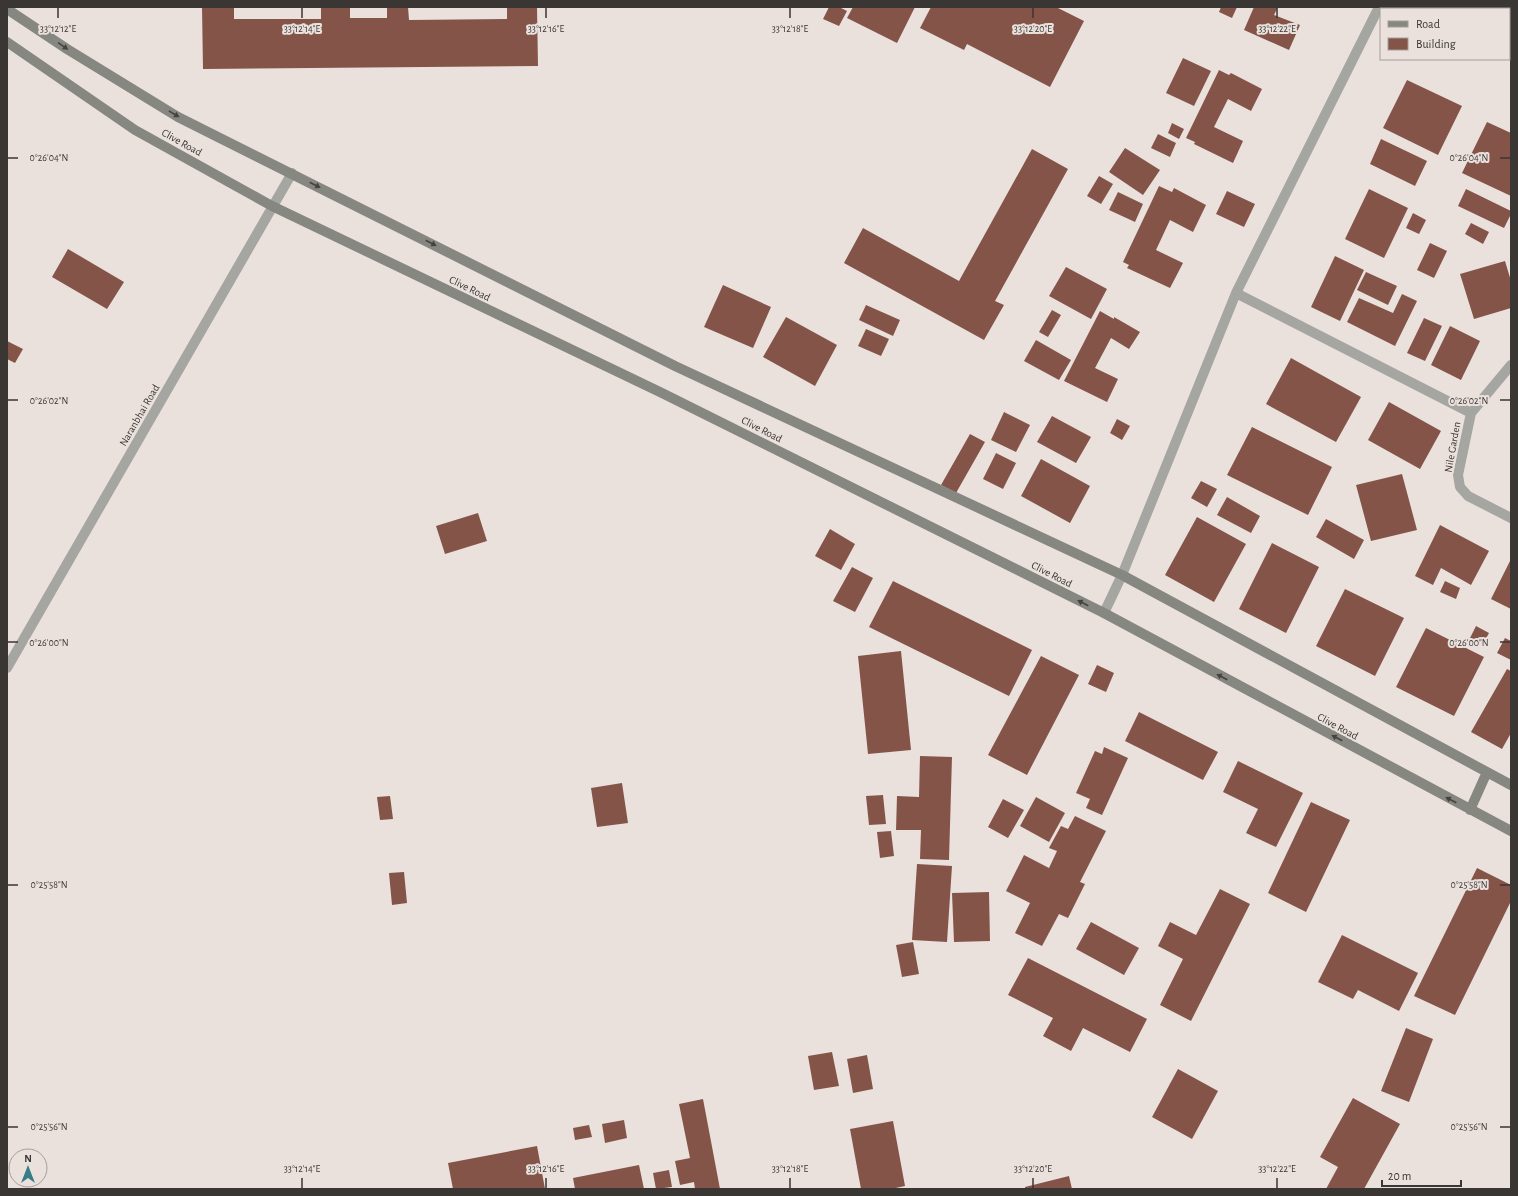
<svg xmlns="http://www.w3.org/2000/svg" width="1518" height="1196" font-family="'Alegreya Sans',sans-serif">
<rect width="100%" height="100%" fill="#eae1dc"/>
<path fill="#845449" d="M202,7h32v12h87v-12h29v11h37v-11h21l1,13 98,-1v-12h30l1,59 -335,3z
M829,7h10l8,4 -8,15 -16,-7z
M853,7h62l-18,36 -50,-25z
M931,7h125l28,14 -34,66 -83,-43 -3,6 -44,-22z
M1221,7h16l-5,11 -13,-6z
M1254,7h24l-4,8 26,10 -11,25 -45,-20z
M1183,58l28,13 -17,35 -28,-13z
M1219,70l10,5 2,-2 31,16 -11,22 -23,-12 -14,28 29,14 -10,22 -39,-19 1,-2 -9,-4z
M1407,80l55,26 -24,49 -55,-27z
M1487,122l24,11v63l-49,-23z
M1172,123l12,6 -5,10 -11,-6z
M1158,134l18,9 -6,14 -19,-9z
M1381,139l46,22 -12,25 -45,-22z
M1125,148l35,22 -17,25 -34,-23z
M1032,149l36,20 -73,132 9,4 -20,35 -140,-77 19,-35 96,53z
M1099,176l14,8 -12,20 -14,-8z
M1159,186l13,6 2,-4 32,17 -13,27 -23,-12 -14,30 27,13 -13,25 -43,-20 2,-3 -6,-3z
M1369,189l39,19 -24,50 -39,-19z
M1466,189l45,22v3l-7,14 -46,-22z
M1227,191l28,13 -11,23 -28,-13z
M1118,192l25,12 -8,18 -26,-12z
M1413,213l13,7 -7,14 -13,-6z
M1471,223l18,9 -6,12 -18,-10z
M1430,243l17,8 -13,27 -17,-8z
M68,249l56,33 -17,27 -55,-32z
M1335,256l29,14 -24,51 -29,-14z
M1505,261l6,20v27l-37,11 -14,-45z
M1066,267l41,22 -16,30 -42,-23z
M1366,272l31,14 -9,19 -31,-15z
M723,285l48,22 -18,41 -49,-21z
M1402,294l15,7 -22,45 -48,-24 12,-24 34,15z
M866,305l34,15 -7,16 -34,-16z
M1052,310l9,5 -13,22 -9,-5z
M1100,311l14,8v-2l26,15 -11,17 -18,-11 -16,30 23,11 -11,23 -43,-21z
M786,317l51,28 -22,41 -52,-29z
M1424,318l18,8 -17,35 -18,-8z
M1450,326l30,15 -19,39 -30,-15z
M866,329l23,10 -8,17 -23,-10z
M1036,340l35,20 -12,20 -35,-19z
M7,341l16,8 -8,14 -8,-4z
M1291,358l70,39 -25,45 -70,-38z
M1389,402l52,29 -21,38 -52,-29z
M1004,412l26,13 -14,27 -25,-12z
M1052,416l39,21 -15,26 -39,-21z
M1117,419l13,7 -8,14 -12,-7z
M1252,427l80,40 -24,48 -81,-40z
M970,434l15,8 -29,51 -15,-8z
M996,453l20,10 -13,26 -20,-10z
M1041,459l49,27 -20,37 -49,-27z
M1402,474l15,56 -46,11 -15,-56z
M1201,481l16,8 -10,18 -16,-9z
M1227,497l33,19 -9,17 -34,-18z
M478,513l9,28 -42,13 -9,-28z
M1197,517l49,27 -32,58 -49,-27z
M1326,519l38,21 -10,19 -38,-22z
M1440,525l49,26 -18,34 -30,-17 -8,17 -18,-9z
M830,529l25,15 -14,26 -26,-14z
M1272,543l47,24 -33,66 -47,-24z
M1511,559v50l-20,-10z
M852,567l21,11 -18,34 -22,-11z
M893,581l139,69 -23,46 -140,-69z
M1445,581l15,7 -4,11 -16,-7z
M1345,589l59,29 -29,58 -59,-30z
M1476,626l13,7 -6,11 -13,-6z
M1426,628l58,29 -30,59 -58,-29z
M1505,638l6,3v19l-14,-7z
M901,651l10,99 -43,4 -10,-98z
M1041,656l38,19 -52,100 -39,-20z
M1097,665l17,8 -8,19 -18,-8z
M1507,669l4,2v62l-9,16 -31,-17z
M1139,712l79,40 -15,28 -78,-39z
M1104,747l24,11 -26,57 -16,-7 4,-9 -14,-6 19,-42 7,3z
M920,756l32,1 -3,103 -29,-1 1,-29h-25l1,-34 22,1z
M1238,761l65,32 -27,54 -30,-14 12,-24 -35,-17z
M622,783l6,40 -31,4 -6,-39z
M883,795l3,29 -17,1 -3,-29z
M390,796l3,23 -13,1 -3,-23z
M1036,797l29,16 -16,29 -29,-16z
M1003,799l21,11 -16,28 -20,-11z
M1311,802l39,18 -44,92 -38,-19z
M1075,816l31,15 -26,51 5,2 -17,34 -9,-4 -17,32 -27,-13 15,-30 -24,-12 18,-36 25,13 8,-17 -8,-3 12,-22 7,3z
M891,831l3,25 -14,2 -3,-26z
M917,864l35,2 -5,76 -35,-2z
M1477,868l34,17v16l-56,114 -41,-19z
M404,872l3,31 -15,2 -3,-32z
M1220,889l30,15 -59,117 -31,-16 23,-46 -25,-13 12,-24 26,13z
M989,892l1,49 -36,1 -2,-49z
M1091,922l48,26 -15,27 -48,-26z
M1342,935l76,38 -19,38 -41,-21 -5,9 -35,-17z
M913,942l6,32 -17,3 -6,-32z
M1028,958l119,61 -17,33 -47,-24 -12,23 -28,-15 10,-18 -45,-23z
M1406,1028l27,11 -24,63 -28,-11z
M832,1052l7,34 -25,4 -6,-34z
M867,1055l6,34 -20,4 -6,-34z
M1178,1069l40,22 -26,48 -40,-22z
M1353,1098l47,26 -36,65h-38l12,-22 -18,-10z
M703,1099l17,90h-25l-1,-7 -14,3 -5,-24 15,-3 -11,-54z
M624,1120l3,18 -22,5 -3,-19z
M893,1121l12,65 -14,3h-30l-11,-60z
M589,1125l3,12 -17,3 -2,-12z
M537,1146l8,43h-92l-5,-26z
M639,1165l5,24h-69l-2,-11z
M669,1170l3,17 -16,2 -3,-16z
M1069,1176l3,13h-47v-2z"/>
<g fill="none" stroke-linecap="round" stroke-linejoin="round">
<path stroke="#a5a5a1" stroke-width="10" d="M1444,7l4,2
M1509,40l2,1
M1236,293l235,120
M1511,365l-40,48 -13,62 2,12 8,9 43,22
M1104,613l18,-38 114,-282 143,-286
M7,668l285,-495"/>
<path stroke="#878781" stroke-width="10" d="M7,9l60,40 111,68 497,249 447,209 389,210
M7,42l128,88 137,76 390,187 442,220 407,218
M1470,810l17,-38"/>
</g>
<defs><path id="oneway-solid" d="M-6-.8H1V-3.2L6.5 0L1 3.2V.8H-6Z"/></defs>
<g fill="#464240">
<use href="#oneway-solid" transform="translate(63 46) rotate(34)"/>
<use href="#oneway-solid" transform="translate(174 114) rotate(31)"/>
<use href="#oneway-solid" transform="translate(315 185) rotate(27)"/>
<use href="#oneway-solid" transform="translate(431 243) rotate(27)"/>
<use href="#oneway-solid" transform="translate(1083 603) rotate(-153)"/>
<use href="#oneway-solid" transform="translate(1222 677) rotate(-152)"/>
<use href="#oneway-solid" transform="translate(1337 738) rotate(-152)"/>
<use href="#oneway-solid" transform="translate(1451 800) rotate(-152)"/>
</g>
<path fill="none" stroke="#3a3634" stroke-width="1.5" d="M58,8v10M302,8v10M546,8v10M790,8v10M1033,8v10M1277,8v10M8,158h10M1500,158h10M8,400h10M1500,400h10M8,642h10M1500,642h10M8,885h10M1500,885h10M8,1127h10M1500,1127h10M302,1178v10M546,1178v10M790,1178v10M1033,1178v10M1277,1178v10"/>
<g text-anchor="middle" stroke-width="4" stroke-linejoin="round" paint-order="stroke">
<g font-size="11" fill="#3a3634" stroke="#eae1dc">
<text transform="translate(182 142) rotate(29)" y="4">Clive Road</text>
<text transform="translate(470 288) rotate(26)" y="4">Clive Road</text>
<text transform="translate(139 415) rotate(-60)" y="4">Naranbhai Road</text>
<text transform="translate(762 429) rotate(27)" y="4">Clive Road</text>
<text transform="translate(1452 447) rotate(-80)" y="4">Nile Garden</text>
<text transform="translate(1052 574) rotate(27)" y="4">Clive Road</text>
<text transform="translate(1338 726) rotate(28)" y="4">Clive Road</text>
</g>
</g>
<g font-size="10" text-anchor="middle" fill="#3a3634" stroke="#eae1dc" stroke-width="4" stroke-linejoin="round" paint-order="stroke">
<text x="58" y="32">33°12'12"E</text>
<text x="302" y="32">33°12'14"E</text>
<text x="546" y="32">33°12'16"E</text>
<text x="790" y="32">33°12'18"E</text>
<text x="1033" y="32">33°12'20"E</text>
<text x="1277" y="32">33°12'22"E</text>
<text x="49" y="161">0°26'04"N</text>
<text x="1469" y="161">0°26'04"N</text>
<text x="49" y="404">0°26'02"N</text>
<text x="1469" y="404">0°26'02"N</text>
<text x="49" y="646">0°26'00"N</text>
<text x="1469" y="646">0°26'00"N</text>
<text x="49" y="888">0°25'58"N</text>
<text x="1469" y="888">0°25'58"N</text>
<text x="49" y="1130">0°25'56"N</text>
<text x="1469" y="1130">0°25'56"N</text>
<text x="302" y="1172">33°12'14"E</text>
<text x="546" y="1172">33°12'16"E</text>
<text x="790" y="1172">33°12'18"E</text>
<text x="1033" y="1172">33°12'20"E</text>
<text x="1277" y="1172">33°12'22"E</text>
</g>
<rect width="1518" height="1196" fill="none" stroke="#3a3634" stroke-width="16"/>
<rect x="1380" y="8" width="130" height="52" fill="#eae1dc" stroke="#a49d99"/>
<rect x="1388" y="21" width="20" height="6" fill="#878781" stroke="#a49d99"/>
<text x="1416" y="28" font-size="12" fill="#3a3634">Road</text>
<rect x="1388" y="38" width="20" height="12" fill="#845449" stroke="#a49d99"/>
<text x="1416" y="48" font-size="12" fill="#3a3634">Building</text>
<g transform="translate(28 1168)"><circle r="19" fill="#eae1dc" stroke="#a49d99"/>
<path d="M0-3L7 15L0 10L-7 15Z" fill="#367d86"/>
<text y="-6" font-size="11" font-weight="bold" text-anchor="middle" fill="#3a3634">N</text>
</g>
<path d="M1382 1180v6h79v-6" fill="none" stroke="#3a3634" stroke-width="2"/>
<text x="1388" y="1180" font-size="12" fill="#3a3634" stroke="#eae1dc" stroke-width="3" paint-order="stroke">20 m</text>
</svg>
